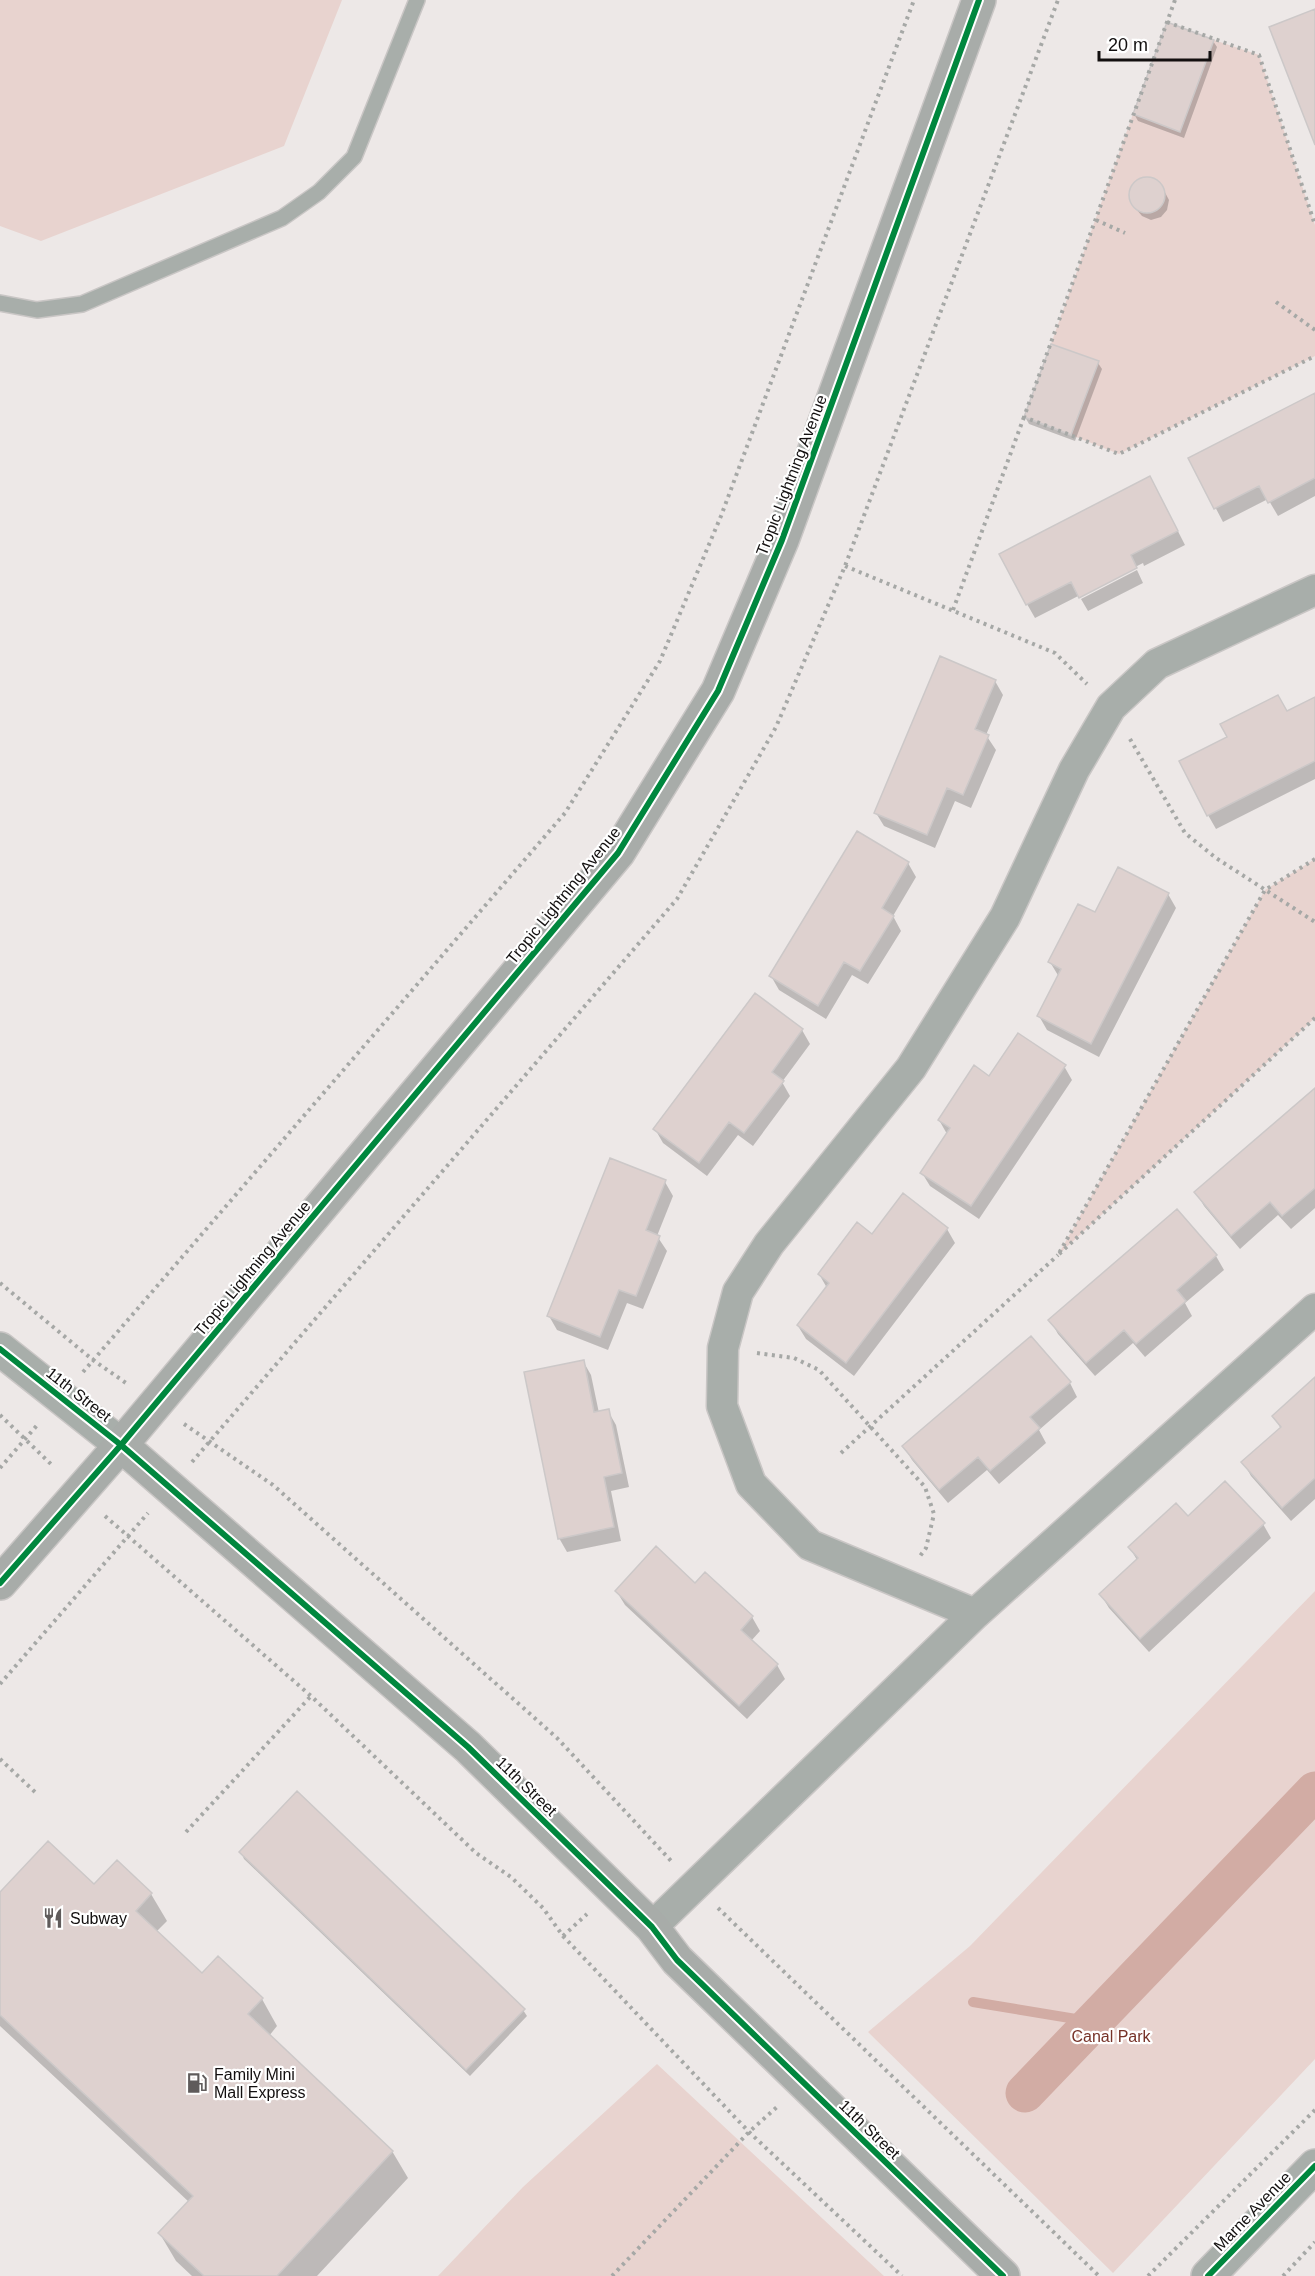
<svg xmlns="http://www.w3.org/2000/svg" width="1315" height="2276" font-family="Helvetica,sans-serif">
<rect width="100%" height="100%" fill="#ede8e7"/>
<path fill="#e8d3cf" d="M0,0h342l-58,146 -243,95 -41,-15z
M1214,40l45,15 56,170v131l-196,98 -48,-19 28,-74 -48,-17 82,-230 47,18z
M1315,859v159l-257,237 207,-365z
M1315,1591v468l-202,214 -245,-241 102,-86z
M657,2064l227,212h-446l85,-89z"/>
<path fill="#0003" d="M1213,41l4,6 -33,91 -46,-17 -4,-7z
M1151,178l9,5 9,17 -2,10 -6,7 -10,3 -9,-4 -6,-7 -4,-7 -2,-10 4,-9 8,-4z
M1098,363l4,6 -27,72 -46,-17 -4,-7z
M1315,394v102l-37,20 -10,-17 -45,23 -33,-63z
M1158,492l27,53 -41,21 -1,-3 -108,55 -8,-14z
M1137,570l6,13 -55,28 -7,-12z
M995,681l8,14 -17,40 10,15 -25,58 -16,-7 -20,47 -51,-22 -8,-13z
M1315,698v81l-99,50 -8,-14 79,-102z
M908,863l8,14 -23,39 8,15 -33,53 -16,-9 -26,44 -47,-29 -8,-14z
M1168,894l8,14 -77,149 -52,-27 -8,-14 20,-39 -9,-15 45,-48z
M755,995l47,35 8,14 -28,38 8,14 -37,50 -15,-11 -31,41 -44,-33 -8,-14z
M1064,1066l8,14 -93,139 -49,-33 -8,-13 25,-39 -8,-14 50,-42z
M1315,1090v118l-24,21 -13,-14 -38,34 -36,-43 -8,-14z
M665,1182l8,14 -16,40 10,15 -24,58 -16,-6 -19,47 -51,-20 -8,-14z
M1177,1211l39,45 8,14 -39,33 7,13 -47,41 -12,-14 -38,33 -37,-42 -8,-14z
M947,1229l8,14 -101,133 -48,-37 -8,-13 29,-38 -8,-14 53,-38z
M583,1361l8,14 8,38 9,-2 8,14 13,62 -18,4 10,50 -54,11 -8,-14z
M1315,1379v120l-24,22 -40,-45 -8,-14 38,-33 -7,-13z
M1070,1383l7,14 -38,33 7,13 -47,41 -12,-14 -39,33 -36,-43 -8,-13z
M1188,1518l75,6 8,14 -122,114 -40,-44 -8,-13 36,-35 -7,-12z
M695,1585l57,32 8,14 -9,10 26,24 8,14 -38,40 -122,-114 -8,-13z
M241,1852l282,158 4,6 -57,60 -226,-217z
M94,1886l57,8 16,27 -11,11 46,43 16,-17 44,41 15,27 -8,10 123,115 16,27 -91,98h-125l-16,-15 -16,-27 29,-32 -189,-176v-131z"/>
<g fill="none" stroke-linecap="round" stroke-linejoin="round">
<path stroke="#d2aca4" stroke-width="10" d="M973,2002l121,20"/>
<path stroke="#d2aca4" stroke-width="39" d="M1025,2093l290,-302"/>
</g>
<path fill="#ded1cf" stroke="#ccc8c8" stroke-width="1.5" d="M1315,9v136l-46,-118z
M1167,22l47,18 -34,92 -47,-18z
M1129 195a18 18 0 1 1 36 0a18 18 0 1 1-36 0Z
M1051,344l48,17 -28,74 -47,-18z
M1315,393v85l-47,25 -9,-17 -45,23 -26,-51z
M1150,476l28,55 -47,24 6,13 -58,30 -8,-16 -45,23 -27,-51z
M940,656l56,24 -21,49 14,6 -26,60 -16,-7 -20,47 -53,-22z
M1278,695l9,16 28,-14v64l-108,55 -28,-55 48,-24 -7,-13z
M857,831l52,31 -27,46 12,8 -34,55 -16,-9 -26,44 -49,-30z
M1118,867l51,26 -78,151 -54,-28 24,-47 -13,-7 30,-58 17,8z
M755,993l48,36 -31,43 12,9 -40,52 -15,-11 -30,41 -46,-34z
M1018,1033l48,32 -95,141 -51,-33 30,-45 -12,-8 36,-55 15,11z
M1315,1088v100l-33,28 -12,-14 -39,34 -37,-44z
M610,1158l56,22 -20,50 14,6 -24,60 -17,-6 -19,47 -53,-21z
M903,1193l45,35 -102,135 -49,-38 32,-42 -11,-9 39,-52 15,12z
M1177,1209l40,46 -40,35 9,11 -50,43 -12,-14 -38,33 -38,-43z
M1031,1336l40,46 -41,35 10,11 -50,43 -12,-14 -39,33 -37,-44z
M584,1360l10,52 15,-3 13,64 -18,4 10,50 -56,12 -34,-167z
M1315,1377v101l-33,30 -41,-46 40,-35 -9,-11z
M1225,1481l40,42 -125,116 -41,-45 39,-36 -10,-11 48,-44 12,13z
M656,1546l39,37 10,-11 48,44 -12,14 37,34 -39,42 -124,-115z
M297,1791l228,218 -59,61 -227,-218z
M48,1841l46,43 23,-24 35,33 -16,18 66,62 16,-17 45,42 -15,16 145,137 -116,125h-73l-46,-43 35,-37 -193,-181v-123z"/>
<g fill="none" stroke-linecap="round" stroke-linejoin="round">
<g stroke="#c9c6c5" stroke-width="18">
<path id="service" d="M0,303l37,7 45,-6 200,-86 37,-26 35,-35 63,-157"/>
</g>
<g stroke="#c9c6c5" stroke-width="33">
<path id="minor" d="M975,1614l-165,-69 -59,-61 -29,-78 1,-58 15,-56 31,-48 142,-176 94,-151 69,-147 37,-63 46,-43 158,-74
M652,1927l323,-313 340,-305"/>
</g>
<g stroke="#c9c6c5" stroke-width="36">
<path id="tertiary" d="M0,1349l121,96
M1208,2276l107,-110"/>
</g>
<g stroke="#c9c6c5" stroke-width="36">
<path id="secondary" d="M121,1445l347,302 184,180 25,33 326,316
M0,1583l121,-138 497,-592 100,-162 64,-151 197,-540"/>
</g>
<path stroke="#a6a8a6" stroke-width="4" stroke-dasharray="3 4.5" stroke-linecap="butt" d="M1175,0l-151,417 95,37 196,-98
M1167,22l92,33 56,170
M1096,220l29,13
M1276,302l39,28
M845,566l210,87 32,31
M953,610l71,-193
M1130,739l55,94 31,25 99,64
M1315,859l-50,31 -207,365 257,-237
M0,1283l93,77 33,23
M757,1353l37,5 25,12 106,117 9,27 -8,34 -6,8
M83,1372l482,-559 95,-152 61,-145 193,-516
M0,1415l54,52
M184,1424l89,61 284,253 116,125
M841,1453l217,-198
M192,1462l485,-563 99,-172 69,-161 213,-566
M0,1468l39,-45
M105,1516l206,180 165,157 35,24 32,31 20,28 186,196 153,144
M0,1684l148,-171
M0,1759l35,33
M186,1832l125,-136
M718,1908l381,368
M563,1936l24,-22
M612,2276l137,-144 28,-25
M1148,2276l167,-166
M1283,2276l32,-34"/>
<use href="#service" stroke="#a8aeaa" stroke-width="15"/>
<use href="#minor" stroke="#a8aeaa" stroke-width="30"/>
<use href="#tertiary" stroke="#a8aeaa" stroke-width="33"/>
<use href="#secondary" stroke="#a8aca9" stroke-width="33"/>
<g stroke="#fff" stroke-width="10">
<path id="cycleway" d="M0,1349l121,96 347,302 184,180 25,33 326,316
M0,1583l121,-138 497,-592 100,-162 64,-151 197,-540
M1208,2276l107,-110"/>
</g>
<use href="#cycleway" stroke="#00873e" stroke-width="6"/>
</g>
<defs>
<g id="restaurant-bare" transform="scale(1.62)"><path d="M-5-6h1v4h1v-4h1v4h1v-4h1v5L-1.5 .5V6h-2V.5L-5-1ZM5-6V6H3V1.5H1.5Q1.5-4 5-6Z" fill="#5f5b5b" stroke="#fff" stroke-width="2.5" paint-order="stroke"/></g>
<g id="fuel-bare" transform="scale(1.62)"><path d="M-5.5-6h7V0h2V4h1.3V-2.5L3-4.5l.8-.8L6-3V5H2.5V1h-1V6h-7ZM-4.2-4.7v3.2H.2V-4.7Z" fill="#5f5b5b" stroke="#fff" stroke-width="2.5" paint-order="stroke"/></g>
</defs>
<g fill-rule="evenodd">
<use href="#restaurant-bare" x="53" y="1918"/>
<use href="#fuel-bare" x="197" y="2083"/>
</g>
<g text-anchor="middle" stroke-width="4.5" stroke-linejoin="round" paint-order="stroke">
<g font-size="16" fill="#120f0f" stroke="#fff">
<text transform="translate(791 475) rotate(-69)" y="6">Tropic Lightning Avenue</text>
<text transform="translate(563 895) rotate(-51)" y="6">Tropic Lightning Avenue</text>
<text transform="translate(252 1268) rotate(-50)" y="6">Tropic Lightning Avenue</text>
<text transform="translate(79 1394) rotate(38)" y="6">11th Street</text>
<text transform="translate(527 1786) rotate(44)" y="6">11th Street</text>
<text transform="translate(870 2129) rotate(44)" y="6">11th Street</text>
<text transform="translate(1252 2211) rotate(-46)" y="6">Marne Avenue</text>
</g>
<g font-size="16" fill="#120f0f" stroke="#fff" text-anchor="start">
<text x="70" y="1924">Subway</text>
<text x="214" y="2080">Family Mini<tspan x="214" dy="18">Mall Express</tspan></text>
</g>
<g font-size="16" fill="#763228" stroke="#fff">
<text x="1111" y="2042">Canal Park</text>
</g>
</g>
<path d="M1099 51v9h111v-9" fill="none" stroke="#120f0f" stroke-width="3"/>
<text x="1108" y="51" font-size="18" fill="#120f0f" stroke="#ffffff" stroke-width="4.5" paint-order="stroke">20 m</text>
</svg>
